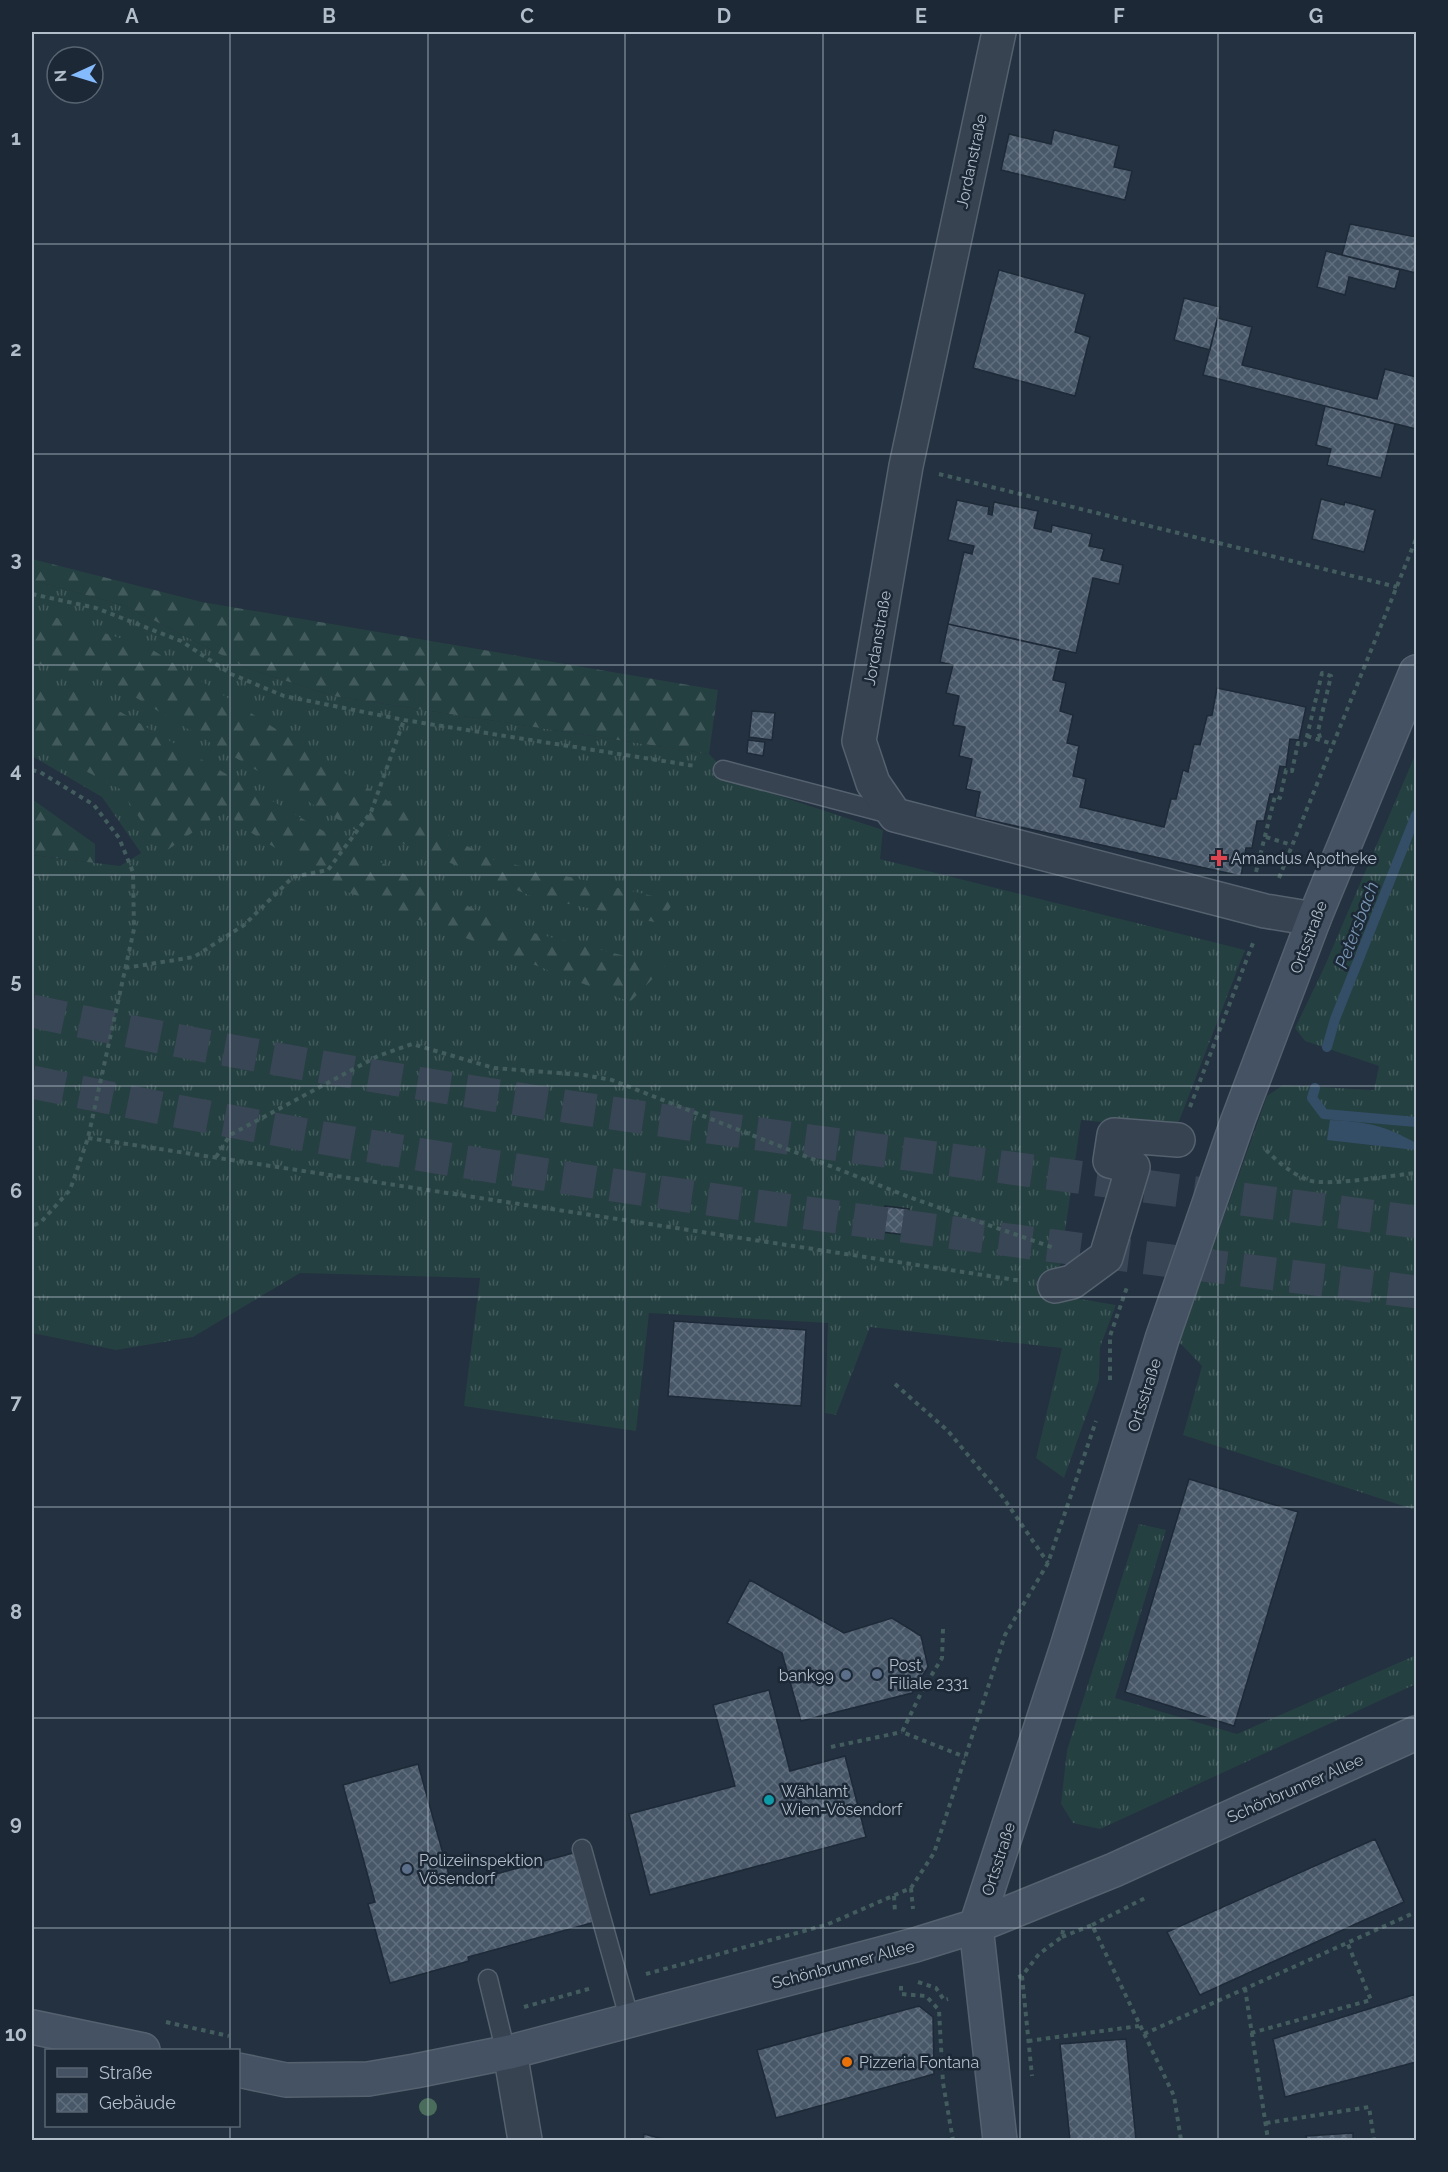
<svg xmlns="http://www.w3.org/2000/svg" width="1448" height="2172" font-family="Raleway,sans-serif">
<defs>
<pattern id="grass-tufts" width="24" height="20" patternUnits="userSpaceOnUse" patternTransform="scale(1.5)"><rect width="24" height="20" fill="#254041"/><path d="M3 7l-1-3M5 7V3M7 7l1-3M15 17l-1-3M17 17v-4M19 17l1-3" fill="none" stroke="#425a5b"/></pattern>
<pattern id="forest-firs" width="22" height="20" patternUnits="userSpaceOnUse" patternTransform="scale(1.5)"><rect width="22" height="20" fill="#254041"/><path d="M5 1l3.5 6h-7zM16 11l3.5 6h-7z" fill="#425a5b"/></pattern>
<pattern id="building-cross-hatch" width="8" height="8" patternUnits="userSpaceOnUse" patternTransform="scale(1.5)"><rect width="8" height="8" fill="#485869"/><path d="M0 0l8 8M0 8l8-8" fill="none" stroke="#606e7d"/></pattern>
</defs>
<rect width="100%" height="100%" fill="#233140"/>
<path fill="url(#grass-tufts)" d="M32,580l94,26 123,63 84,27 376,58 28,28 146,48 -3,29 365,91 -69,179 -95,-9 -25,175 60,10 -16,42 -1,33 -35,98 -28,-20 26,-110 -192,-21 -34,88 -11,-2 3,-90 -179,-10 -13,118 -172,-25 16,-128 -180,-5 -107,64 -77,13 -84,-17v-478l88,11 21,-13 -39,-56 -70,-41z
M1416,753v757l-233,-75 19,-69 -23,-24 88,-246 16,-11 91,5 5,-24 -74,-25 -10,-13 28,-58z
M1139,1524l27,6 -51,168 122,36 177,-78 2,-17v45l-316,145 -27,-6 -12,-19 6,-54z"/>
<path fill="url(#forest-firs)" d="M32,559l170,43 516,88 -9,64 -376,-58 -84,-27 -123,-63 -94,-26z
M32,610l116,37 240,154 102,58 185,42 -16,22 -128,-27 -139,-57 -20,1 -262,-158 -78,-20z
M32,681l63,16 259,152 156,78 155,39 -35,36 -288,-112 -106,-67 -7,-16 -66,46 -43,-64 -88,-46z
M32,799l63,45v19l-63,-8z"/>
<path fill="#354e68" d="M1330,1120c38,2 53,5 86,23l-1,7 -88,-10z"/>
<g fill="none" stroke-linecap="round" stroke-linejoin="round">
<path stroke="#354e68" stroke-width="10" d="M1327,1047l8,-28 81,-204
M1315,1088l-3,10 12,16 92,8"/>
</g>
<path fill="url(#building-cross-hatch)" stroke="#1e2a37" stroke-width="1.5" d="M1054,130l65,16 -5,21 18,4 -7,29 -124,-30 8,-36 42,10z
M1350,224l66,13v36l-74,-18z
M1326,251l74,19 -5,19 -46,-12 -4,18 -28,-8z
M999,270l86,24 -10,38 15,5 -15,59 -102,-28z
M1184,298l36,9 -10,43 -36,-10z
M1218,318l34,9 -10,38 135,34 8,-30 31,8v52l-213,-54z
M1325,406l70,18 -14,54 -54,-13 4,-16 -15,-4z
M1321,499l23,6 1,-3 30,8 -11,42 -52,-13z
M957,500l32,7 -1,7 4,1 2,-13 44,9 -4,17 17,4 1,-7 40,9 -3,12 15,3 -3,11 22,5 -4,19 -26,-6 -17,75 -128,-29 16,-72 8,2 2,-8 -26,-6z
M948,624l112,25 -7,31 13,3 -6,28 13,4 -6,28 12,3 -6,30 13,3 -6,28 84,20 7,-28h5l7,-29 5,2 6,-28 6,1 7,-29 5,-1 5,-27 89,19 -7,33 -9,-1 -4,28 -6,-1 -6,28h-4l-6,27h-7l-5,27h-6l-5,28 -266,-59 5,-25 -14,-3 6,-30 -13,-3 6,-29 -12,-2 6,-29 -13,-3 7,-28 -13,-3z
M752,711l23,2 -3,27 -23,-3z
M748,740l17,2 -2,14 -16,-3z
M885,1206l24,3 -3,26 -24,-3z
M674,1321l132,9 -5,76 -133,-10z
M1189,1479l109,33 -64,214 -109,-34z
M750,1580l94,53 48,-15 29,18 7,31 -16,26 -111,28 -19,-68 -55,-30z
M769,1690l21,81 55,-15 21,81 -216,58 -21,-81 106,-28 -22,-81z
M418,1764l34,122 125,-34 18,70 -127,35 1,4 -79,22 -22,-79 7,-2 -32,-117z
M1375,1839l29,63 -204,93 -33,-63z
M1416,1994v68l-131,35 -12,-58z
M919,2006l14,11 1,57 -158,44 -19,-68z
M1126,2039l10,101h-66l-10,-96z
M1353,2133v7h-46l-1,-4z
M644,2134l23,6h-24z"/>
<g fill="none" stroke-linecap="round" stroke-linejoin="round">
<path stroke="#394655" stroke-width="33" stroke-dasharray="33 16" stroke-linecap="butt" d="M32,1011c289,62 582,104 875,143 170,23 340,46 509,68
M32,1082c457,96 921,151 1384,210"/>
<g stroke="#55616e" stroke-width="21">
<path id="lane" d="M723,770l171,45
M582,1849l48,172
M488,1979l18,74"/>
</g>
<g stroke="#55616e" stroke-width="36">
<path id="street" d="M999,32l-93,434 -47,275 14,42 22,32 370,96 49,8
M1055,1286l17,-4 34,-25 27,-90 -23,-6 4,-26 64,5
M510,2052l15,88"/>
</g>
<g stroke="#55616e" stroke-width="36">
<path id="secondary" d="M32,2027l111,23
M238,2070l48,10 82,-1 47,-8 95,-19 405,-107 61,-19 138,-56 302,-137
M1000,2140l-24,-214 91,-279 95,-308 76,-219 76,-201 102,-247"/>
</g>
<path stroke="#435c5e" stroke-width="4" stroke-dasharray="4.5 4.5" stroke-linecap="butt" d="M939,474l458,113
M32,594l64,14 85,33 50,33 53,22 120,24 291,46
M1307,736l26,8
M32,770l8,2 54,33 25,33 14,34 1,57 -46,209 -18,52 -29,32 -9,4
M1266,837l26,8
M1256,872l19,-76 5,2 6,-28 6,1 6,-28 7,2 17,-72 9,3 -13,55 3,9
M1279,878l137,-339
M125,968l69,-11 50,-32 49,-48 35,-7 43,-58 33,-92
M1190,1107l63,-164
M88,1138l934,143
M1266,1150c12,12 26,24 42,30 20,7 85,-5 108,-7
M216,1157l14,-22 148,-79 34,-12 82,24 90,7 28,5 297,117 145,51
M1110,1380v-44l17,-49
M895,1384l53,47 54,65 46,67
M943,1629l-1,29 -19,31 -21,43 63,25
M831,1747l71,-15
M911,1888l2,21
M894,1896l1,17
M1092,1925l55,-28
M1062,1937l30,-12 82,171 7,44
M646,1974l180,-49 85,-37 23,-35 71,-218 43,-72 48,-142
M1022,1976l10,100
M1018,1977l4,-1 17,-22 23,-17 1,-7
M918,1982l18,6 8,12 4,-1
M901,1986v8l25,2 13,14 4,73 10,57
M1245,1988l23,152
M524,2007l68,-19
M166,2022l63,14
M1251,2033l120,-33 -24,-58
M1144,2034l272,-122
M1028,2041l111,-15
M1266,2123l103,-16 5,33"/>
<use href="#lane" stroke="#374350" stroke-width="18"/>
<use href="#street" stroke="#374350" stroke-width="33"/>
<use href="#secondary" stroke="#455263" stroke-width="33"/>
</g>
<circle fill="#496c5b" cx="428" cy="2107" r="9"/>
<path fill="none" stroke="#b3becb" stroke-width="1.5" stroke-opacity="0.55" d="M230,32v2018M428,32v2108M625,32v2108M823,32v2108M1020,32v2108M1218,32v2108M32,244h1384M32,454h1384M32,665h1384M32,875h1384M32,1086h1384M32,1297h1384M32,1507h1384M32,1718h1384M32,1928h1384M230,2126v14"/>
<path fill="#e0444e" stroke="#1c2835" stroke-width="2" d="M1216 849h6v6h6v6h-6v6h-6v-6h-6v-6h6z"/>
<g fill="#5c6f8a" stroke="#1c2835" stroke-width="2">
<circle cx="877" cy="1674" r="6"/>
<circle cx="846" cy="1675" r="6"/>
<circle cx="407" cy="1869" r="6"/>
</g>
<circle fill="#0f9aa8" stroke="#1c2835" stroke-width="2" cx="769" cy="1800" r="6"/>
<circle fill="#e8710a" stroke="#1c2835" stroke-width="2" cx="847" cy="2062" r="6"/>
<g text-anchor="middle" stroke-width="5" stroke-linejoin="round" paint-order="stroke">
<g font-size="16" fill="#b3becb" stroke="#1c2835">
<text transform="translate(971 161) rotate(-78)" y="6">Jordanstraße</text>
<text transform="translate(877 638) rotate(-80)" y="6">Jordanstraße</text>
<text transform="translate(1308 937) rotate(-69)" y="6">Ortsstraße</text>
<text transform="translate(1144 1395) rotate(-72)" y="6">Ortsstraße</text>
<text transform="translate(1295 1788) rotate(-24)" y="6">Schönbrunner Allee</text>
<text transform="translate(998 1859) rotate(-72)" y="6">Ortsstraße</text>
<text transform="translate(843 1964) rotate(-15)" y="6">Schönbrunner Allee</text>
</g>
<g font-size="16" fill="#b3becb" stroke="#1c2835" text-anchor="start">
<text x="1231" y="864">Amandus Apotheke</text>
<text x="889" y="1671">Post<tspan x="889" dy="18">Filiale 2331</tspan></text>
<text x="834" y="1681" text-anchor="end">bank99</text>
<text x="781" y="1797">Wählamt<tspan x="781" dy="18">Wien-Vösendorf</tspan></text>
<text x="419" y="1866">Polizeiinspektion<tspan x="419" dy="18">Vösendorf</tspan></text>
<text x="859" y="2068">Pizzeria Fontana</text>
</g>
<g font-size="18" font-style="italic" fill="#7996b4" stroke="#1c2835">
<text transform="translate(1357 925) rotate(-69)" y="6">Petersbach</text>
</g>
</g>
<rect width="1448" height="2172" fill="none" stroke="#1c2835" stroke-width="66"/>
<rect x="45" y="2049" width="195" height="78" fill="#1c2835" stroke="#586471" stroke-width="1.5"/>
<rect x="57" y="2068" width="30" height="9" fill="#455263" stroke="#586471" stroke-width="1.5"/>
<text x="99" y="2079" font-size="18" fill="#b3becb">Straße</text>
<rect x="57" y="2094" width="30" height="18" fill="url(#building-cross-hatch)" stroke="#586471" stroke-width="1.5"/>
<text x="99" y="2109" font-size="18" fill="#b3becb">Gebäude</text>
<g transform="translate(75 75) rotate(266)"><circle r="28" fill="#1c2835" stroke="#586471" stroke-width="1.5"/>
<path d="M0-4.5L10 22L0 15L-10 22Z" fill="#84bbff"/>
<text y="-9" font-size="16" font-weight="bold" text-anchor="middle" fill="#b3becb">N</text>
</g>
<rect x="33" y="33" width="1382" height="2106" fill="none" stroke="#b3becb" stroke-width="2"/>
<g font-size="20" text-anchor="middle" font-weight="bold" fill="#b3becb">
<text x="132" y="23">A</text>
<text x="329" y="23">B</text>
<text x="527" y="23">C</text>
<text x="724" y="23">D</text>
<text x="921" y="23">E</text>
<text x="1119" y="23">F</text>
<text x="1316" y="23">G</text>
<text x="16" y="145">1</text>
<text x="16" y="356">2</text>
<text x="16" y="566">3</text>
<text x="16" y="777">4</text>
<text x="16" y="988">5</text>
<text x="16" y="1198">6</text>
<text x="16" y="1409">7</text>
<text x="16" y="1619">8</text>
<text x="16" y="1830">9</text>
<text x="16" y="2041">10</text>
</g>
</svg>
